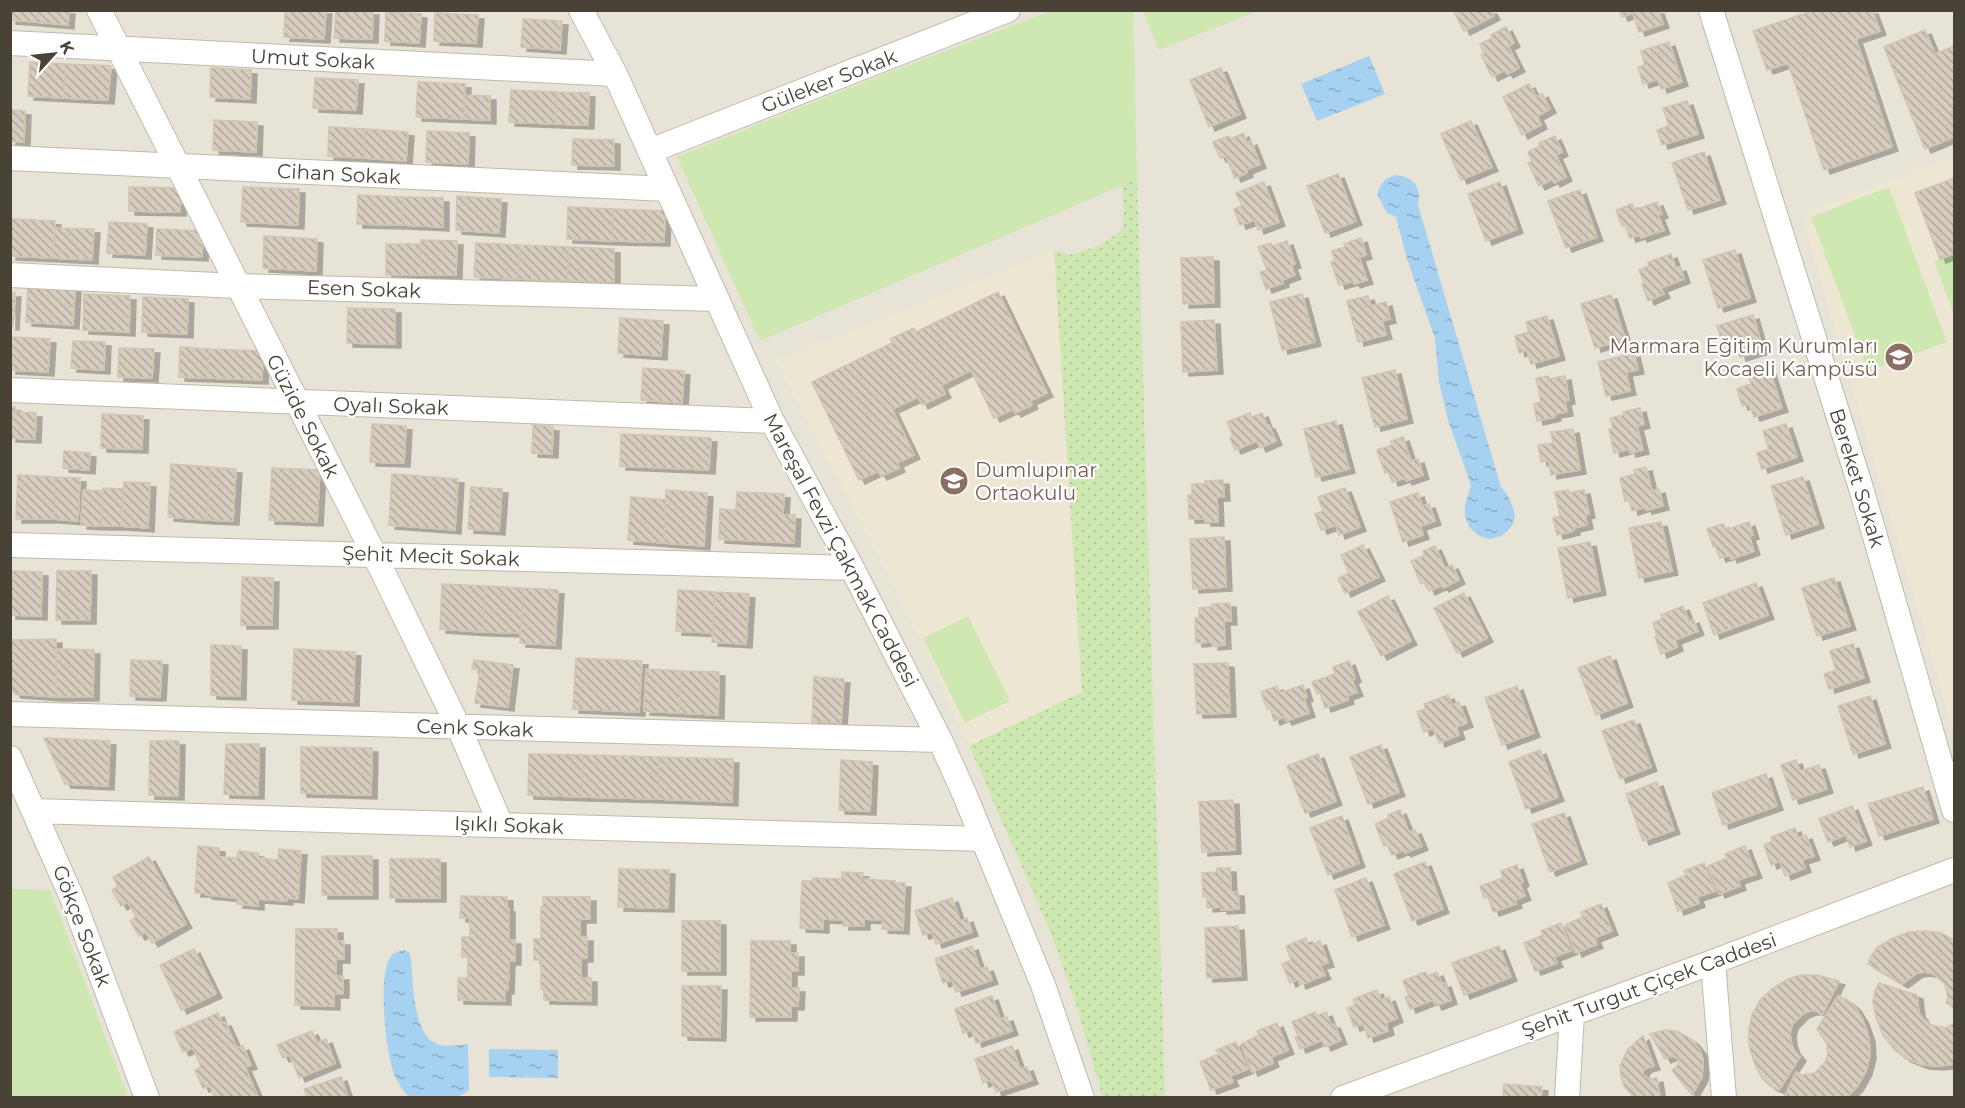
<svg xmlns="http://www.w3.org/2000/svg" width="1965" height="1108" font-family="Montserrat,sans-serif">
<defs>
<pattern id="grass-dots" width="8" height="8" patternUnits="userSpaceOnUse" patternTransform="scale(1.5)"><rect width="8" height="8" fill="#cfe8b2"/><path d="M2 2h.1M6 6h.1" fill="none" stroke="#b3c89a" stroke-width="1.8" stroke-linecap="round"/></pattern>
<pattern id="water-ripples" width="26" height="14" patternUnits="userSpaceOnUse" patternTransform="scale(1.5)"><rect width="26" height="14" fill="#a6d1f0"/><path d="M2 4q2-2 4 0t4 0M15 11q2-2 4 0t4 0" fill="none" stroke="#89abc3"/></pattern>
<pattern id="building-back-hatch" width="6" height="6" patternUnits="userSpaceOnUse" patternTransform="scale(1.5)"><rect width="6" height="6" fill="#d6cdbe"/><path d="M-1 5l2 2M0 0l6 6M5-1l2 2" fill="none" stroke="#b0a89b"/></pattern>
<filter id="shadow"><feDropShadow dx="6" dy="4" stdDeviation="0" flood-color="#0004"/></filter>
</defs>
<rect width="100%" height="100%" fill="#f4f1e9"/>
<path fill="#e8e3d7" d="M10,11h1944v1086h-1943z"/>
<path fill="#ede6d3" d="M1954,156v577l-153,-519z
M1054,250l28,443 -113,53 -67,-144 -126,-241z"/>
<path fill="url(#grass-dots)" d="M1137,179l28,918 -62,1 -27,-94 -26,-73 -81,-185 113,-54 -28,-442 16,5 31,-10 21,-15 2,-16 -2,-28z"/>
<path fill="#cfe8b2" d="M1051,11h82l4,168 -377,162 -83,-184 198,-79z
M1143,11h115l-99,39z
M1889,187l58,155 -79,29 -57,-154z
M1954,254v61l-20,-54z
M968,616l42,85 -45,22 -42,-85z
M11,889l39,1 78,207h-117z"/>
<path fill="url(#water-ripples)" d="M1369,56l16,38 -68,27 -16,-37z
M1395,175c19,1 27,13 23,30l83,282 7,9 5,11 2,10 -4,10 -9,9 -12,3 -11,-3 -9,-8 -5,-11v-12l6,-20 -23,-65 -9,-38 -4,-44 -28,-79 -11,-42 -9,-4 -10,-19c4,-11 8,-15 18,-19z
M404,950l5,2 2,7c2,21 2,74 24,84 9,5 23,2 33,1l1,46 -11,7h-49c-6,-6 -11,-14 -15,-23 -8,-22 -16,-93 -5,-115 3,-6 8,-7 15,-9z
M489,1049l69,1v28l-69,-1z"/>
<path fill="url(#building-back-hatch)" stroke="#d1c5b2" stroke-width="1.5" filter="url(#shadow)" d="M10,10h28l-2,12 -26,-2z
M38,10h31l-1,15 -32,-3z
M285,10h41l-2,29 -40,-2z
M336,10l37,1 -1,28 -38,-1z
M1453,10h38l3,6 -30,15z
M1619,10h39l5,14 -24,8 -6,-19 -11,4z
M1814,10h58l8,21 -24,8 36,108 -68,23 -36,-107 -21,7 -14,-39z
M386,12l35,2 -2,29 -34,-2z
M435,13l43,2 -2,28 -42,-2z
M523,19l39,2 -2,29 -39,-3z
M1506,27l8,16 -6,3 11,22 -12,6 -2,-4 -13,7 -11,-22 3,-2 -4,-9 12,-6 -1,-3z
M1925,30l10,24 19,-8v64l-2,1 2,6v20l-29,12 -41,-102z
M1669,42l13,40 -21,7 -3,-10 -15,5 -5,-17 7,-2 -4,-14z
M30,62l35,2 -1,34 -36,-2z
M65,64l46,2 -3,34 -44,-2z
M211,68l40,2 -1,29 -40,-2z
M1221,68l19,46 -31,13 -19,-47z
M315,78l43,2 -2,30 -43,-2z
M418,82l47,2 -1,35 -48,-2z
M1529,84l7,13 6,-4 8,16 -13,7 4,9 -19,10 -19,-38z
M511,90l46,2 -1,32 -47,-2z
M557,92l32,1 -1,32 -32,-1z
M464,95l26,1v24l-26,-1z
M1687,101l11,33 -36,11 -5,-15 12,-4 -6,-18z
M10,110l15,1 -1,31 -14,-1z
M214,120l43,2 -1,30 -43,-2z
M1471,121l21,46 -31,13 -20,-46z
M329,127l36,2 -1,29 -36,-2z
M365,129l43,3 -2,29 -42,-3z
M427,131l42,2 -1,31 -42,-2z
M1243,133l4,10 4,-2 9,23 -14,6 1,3 -12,5 -9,-22 -6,2 -7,-16 16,-6 2,3z
M1555,136l7,16 -6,3 10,22 -12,6 -1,-4 -14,7 -11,-23 4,-2 -4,-9 12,-6 -1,-3z
M573,139l41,1v26l-42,-1z
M1704,152l16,48 -32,10 -16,-47z
M1338,174l18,47 -31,12 -18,-47z
M1954,178v76l-14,5 -25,-66z
M1264,182l15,40 -21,8 -3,-10 -15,5 -6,-16 8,-3 -6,-13z
M1500,182l17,47 -31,12 -18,-47z
M129,187l52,1 -1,24 -51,-1z
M243,187l56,2 -1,36 -57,-3z
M1580,190l17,47 -31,11 -18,-47z
M358,195l45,2 -1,28 -45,-1z
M457,196l44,3 -2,34 -43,-3z
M403,197l40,1v29l-41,-2z
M1657,202l5,12 -4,1 6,15 -23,8 -1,-3 -10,3 -5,-13 -3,1 -6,-16 16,-6 3,6z
M568,207l45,2v32l-46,-2z
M613,209l52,2 -1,31 -51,-1z
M10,219l45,2 -2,37 -43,-2z
M109,222l38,2 -2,31 -38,-2z
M55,228l39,1 -2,31 -39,-2z
M157,229l46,2 -1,26 -46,-2z
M264,236l53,3 -1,32 -53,-3z
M1361,238l5,17 -7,2 8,23 -13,4 -1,-3 -14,4 -8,-23 4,-1 -3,-10 13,-4 -1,-3z
M421,240l36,1 -1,34h-35z
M1287,241l8,23 -4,1 4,10 -13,5 1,3 -17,6 -6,-17 7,-2 -9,-23 13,-4 1,3z
M476,243l44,2 -2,34 -44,-2z
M386,244h35v31h-35z
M520,245l49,2 -2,34 -49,-2z
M569,247l45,2v33l-47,-1z
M1735,250l15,48 -32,10 -15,-48z
M1671,254l5,14 4,-1 4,12 -23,9 3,6 -16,7 -6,-17 2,-1 -5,-13 10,-4 -1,-4z
M1213,257l1,46 -31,1 -2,-46z
M28,286l47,2 -2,37 -47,-3z
M998,292l49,101 -17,8 2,4 -17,8 -2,-4 -19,9 -23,-48 -30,15 4,9 -23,11 -4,-8 -26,12 22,46 -17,8 2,5 -18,8 -3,-5 -19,9 -47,-98 80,-39 -2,-4 24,-11 2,4z
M10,293h5l-2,33h-3z
M84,294l46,2 -1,36 -46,-2z
M1302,294l13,48 -33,8 -12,-48z
M1611,295l14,44 -30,9 -14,-44z
M1368,296l3,10 15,-4 4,17 -8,2 4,14 -28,7 -11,-41z
M143,297l45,2 -1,35 -45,-2z
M348,308l47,1v35l-48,-1z
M1753,315l10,35 -23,7 -6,-19 -12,4 -5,-16z
M1547,316l12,40 -28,8 -4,-14 -8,3 -4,-17 14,-4 -3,-10z
M620,318l43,3 -2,35 -43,-3z
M1214,320l3,50 -34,2 -2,-50z
M10,337l40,2 -2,33 -38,-2z
M73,341l32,1 -1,28 -33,-2z
M180,347l29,2 -1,29 -29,-1z
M119,348l35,1 -2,29 -34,-1z
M209,349l54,2 -1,29 -54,-2z
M1634,353l4,17 -12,2 4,19 -24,5 -8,-34z
M643,368l41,3 -2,32 -41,-3z
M1769,368l13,40 -28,9 -5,-13 -7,2 -5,-17 14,-5 -3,-9z
M1395,370l12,49 -32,8 -13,-49z
M1548,376l1,3 16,-3 4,24 -4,1 2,11 -13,2 1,3 -18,4 -3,-17 7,-2 -5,-24z
M10,407h5v5l21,1 -1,26 -25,-1z
M1640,408l4,16 -7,2 6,24 -13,3 -1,-4 -15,4 -5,-24 4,-1 -3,-10 14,-3 -1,-3z
M1250,413l2,4 10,-4 5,13 2,-1 7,16 -16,7 -3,-7 -22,9 -5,-12 3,-2 -6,-14z
M102,414l41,2 -1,33 -41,-1z
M1336,421l13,48 -33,8 -12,-48z
M372,424l34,2 -2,37 -34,-1z
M1786,424l11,33 -35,12 -5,-16 12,-4 -6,-18z
M533,425l20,2 -1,27 -20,-1z
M1573,429l7,41 -29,5 -2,-14 -8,1 -3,-17 15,-2 -2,-11z
M621,434l90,4 -2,32 -89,-4z
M1403,437l8,24 7,-2 5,16 -17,6 -1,-3 -13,4 -3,-10 -4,1 -8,-23 15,-5 -1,-4z
M64,451l26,2 -1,17 -26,-2z
M171,464l39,3 -3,53 -39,-3z
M210,467l26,2 -3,52 -26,-1z
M1646,467l6,24 7,-2 4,17 -17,4 -1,-3 -13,4 -3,-11 -4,1 -5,-23 15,-4 -1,-4z
M272,468l48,2 -3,52 -48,-2z
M392,474l66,5 -3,51 -66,-5z
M18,475l37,2 -1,42h-38z
M55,477l25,1 -2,43 -24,-2z
M1803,477l15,47 -32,11 -15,-49z
M1223,480l1,17h-7l1,25h-13v-3h-16l-1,-24h4v-11h14l-1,-3z
M124,482l26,1 -2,45 -27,-2z
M471,487l31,2 -3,42 -31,-2z
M103,488l20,1 -2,37h-20z
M1345,488l15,39 -21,8 -3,-10 -15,5 -6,-16 8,-3 -5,-14z
M83,490l20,1 -2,35 -20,-1z
M666,490l41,3 -3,53 -40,-3z
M1568,490l1,3 15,-3 5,24 -4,1 2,10 -13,3v3l-17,4 -4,-17 7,-2 -5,-24z
M737,492l47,2 -1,21h12l-1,28 -75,-4 1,-30 16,1z
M1418,493l4,13 7,-2 6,17 -15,5 3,9 -20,7 -13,-40z
M631,497l35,3 -2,43 -36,-3z
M1661,522l11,49 -33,7 -10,-50z
M1749,522l4,13 -4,1 5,15 -23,8 -1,-4 -10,3 -5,-13 -2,1 -6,-17 16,-5 3,6z
M1224,537l2,50 -33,2 -3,-50z
M1590,542l10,49 -32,7 -10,-50z
M1363,545l16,32 -34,16 -7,-15 11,-5 -8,-18z
M1435,546l10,22 7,-3 7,15 -16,8 -1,-3 -13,6 -4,-9 -4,2 -10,-23 14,-6 -2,-4z
M10,571l32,1 -1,44 -31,-1z
M57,571h34l-1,49h-34z
M242,577l31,1 -1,47h-31z
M1834,578l16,48 -33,10 -15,-48z
M1756,583l12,32 -54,20 -11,-32z
M442,584l43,2 -2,46 -43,-3z
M485,586l38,2 -2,45 -38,-1z
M523,588l35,2 -3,55 -35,-2z
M678,590l37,2 -2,41 -37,-2z
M715,592l34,2 -3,50 -34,-2z
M1464,593l23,45 -30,15 -23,-45z
M1388,596l23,45 -30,15 -23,-44z
M1230,603l1,18h-7l1,24 -13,1v-4l-16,1 -1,-25h4v-10l13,-1v-3z
M1683,606l6,15 4,-2 5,12 -23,9 2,7 -16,7 -6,-17 2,-1 -4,-13 9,-4 -1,-4z
M56,639v58l-41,-3 -5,-9v-45z
M1853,644l11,34 -35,11 -5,-15 12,-4 -6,-19z
M211,645l30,1 -1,50 -29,-1z
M57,649l37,1 -1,47h-37z
M294,649l61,3 -2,50 -61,-2z
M1610,656l17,47 -31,12 -18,-47z
M576,658l66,3 -3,51 -66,-3z
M131,660l31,1 -2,36 -30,-1z
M474,660l39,5 -5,42 -33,-4 5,-33 -8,-1z
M1349,661l6,17 -3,2 5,12 -10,4 1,4 -23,8 -5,-15 -3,1 -5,-12 23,-8 -2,-7z
M1228,663l2,50 -33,1 -3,-50z
M646,669l35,2 -2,42 -35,-2z
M681,671l38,1 -1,43 -39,-2z
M814,677l30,2 -3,44 -29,-1z
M1303,685l4,12 -3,1 5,15 -23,8 -2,-4 -10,4 -4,-13 -3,1 -6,-17 16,-6 3,7z
M1517,686l17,47 -32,12 -17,-47z
M1448,695l4,10 7,-3 8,21 -11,4 3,8 -20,8 -6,-15 -9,4 -7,-20 9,-3 -2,-5z
M1870,696l15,48 -32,10 -15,-48z
M1634,720l17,47 -31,12 -18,-48z
M44,738l66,3 -2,45 -43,-2z
M150,741h29l-1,55 -29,-1z
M226,744h33l-1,51 -34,-1z
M1381,745l18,47 -31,12 -18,-47z
M301,747l71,1 -1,47 -70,-2z
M1540,750l18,47 -32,12 -17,-47z
M529,754l54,1 -1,42 -54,-2z
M1318,754l18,47 -31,12 -18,-47z
M583,755l76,2 -1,42 -76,-2z
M659,757l74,2 -1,43 -74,-3z
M841,760l31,2 -2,49 -31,-1z
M1796,760l4,11 19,-6 8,24 -34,11 -12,-35z
M1766,774l11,32 -54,19 -11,-32z
M1657,782l17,48 -31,11 -17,-47z
M1923,787l10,32 -54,17 -11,-32z
M1233,800l2,50 -33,2 -3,-50z
M1852,806l14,35 -16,6 -4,-12 -18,7 -9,-23z
M1400,810l9,22 6,-2 7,16 -17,7 -1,-3 -12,5 -5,-10 -3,1 -9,-22 14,-6 -1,-3z
M1564,813l17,47 -31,12 -18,-48z
M1342,816l17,47 -31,12 -18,-47z
M1795,828l3,10 8,-3 8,21 -12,4 3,8 -20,8 -5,-15 -9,4 -7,-20 8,-3 -1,-5z
M198,846l21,2v9l18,1 1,-7 20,2v5l20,2 1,-11 22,2 -3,48 -11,-1v3l-29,-2v7l-21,-2 1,-6 -32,-3v-2h-11z
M1745,846l11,28 -18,6 2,6 -21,8 -11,-28 19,-8 -2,-4z
M322,856h50v39h-50z
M149,857l37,67 -34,19 -6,-11 -7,4 -9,-15 6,-4 -8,-15 -7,4 -9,-16 6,-3 -5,-10z
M390,859h50v39h-50z
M1425,862l18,47 -31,12 -18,-47z
M1704,863l11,28 -18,6 2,6 -21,8 -10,-28 18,-8 -2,-4z
M1517,865l6,17 -3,2 5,12 -10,4 1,4 -23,8 -5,-15 -4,1 -4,-12 23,-8 -2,-7z
M1217,868h13l1,24h7l1,17 -18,1v-3l-14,1v-11h-4l-1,-24 15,-1z
M619,869l50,1 -1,38 -50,-1z
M842,872l21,1 -1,6 33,2 -1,2h11l-2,47 -21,-1 1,-9 -19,-1v7h-21v-6l-20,-1v10l-23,-1 2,-47h11v-3l29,1z
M1366,878l18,47 -32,12 -17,-47z
M461,896l46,1v11h2v32h6v21h-6l-1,29h-3v11l-47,-1v-22h10v-21h-6v-20h8v-19h-10z
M543,897h47v22h-10v18h7v21h-6v20h10v23l-47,-1v-10l-3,-1v-29h-7v-21h7v-32l2,1z
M952,898l8,23 7,-3 5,14 -36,12 -4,-12 -9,3 -8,-24z
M1601,904l11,27 -18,7 3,6 -21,9 -11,-28 18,-8 -2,-5z
M682,921h38v50h-38z
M1561,923l11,27 -18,7 3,6 -22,8 -11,-28 19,-8 -2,-4z
M1238,926l3,50 -34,2 -2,-50z
M296,929h41v12h7v18h-8v17h7v18h-9v12l-39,-1z
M1926,931l15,2 13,7v67l-8,-4 2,-5 -3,-14 -11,-10 -9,-2 -8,1 -15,11 -34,-20 3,-8 7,-9 13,-8 18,-7z
M1306,938l3,8 11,-5 8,22 -8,2 5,10 -25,10 -2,-6 -8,4 -8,-19 9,-4 -5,-14z
M751,941h39v12h8v18h-7v17h8l-1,18h-7v11h-41z
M972,946l8,23 7,-2 5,13 -36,12 -4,-12 -9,3 -8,-24z
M1499,946l12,31 -47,18 -12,-32z
M194,949l22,45 -35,16 -21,-45z
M1425,972l2,4 10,-4 5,12 3,-1 6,17 -15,6 -3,-6 -23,9 -5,-12 4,-1 -6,-15z
M1801,975h16l22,6 -17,34 -5,-4h-7l-7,3 -11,11 -2,8 1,9 3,8 6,7 -21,33 -9,-4 -8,-8 -7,-13 -6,-19v-17l3,-14 9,-16 12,-11 15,-9z
M1879,983l38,12 2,18 5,7 7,5 15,3 8,-5v41l-16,2 -15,-1 -18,-7 -11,-9 -11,-14 -7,-18 -3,-15 2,-11z
M682,986h39l-1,51 -38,-1z
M1377,990l4,10 8,-3 8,21 -11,5 2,8 -20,7 -5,-14 -9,3 -7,-19 8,-3 -2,-6z
M992,996l8,23 7,-2 5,14 -36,12 -4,-13 -9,3 -8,-24z
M1838,996l9,4 8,7 8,13 6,18 1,17 -4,16 -9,16 -11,11h-62l12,-26 6,3 13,-2 11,-12 2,-8 -1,-9 -10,-15z
M1315,1012l1,4 10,-4 5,13 3,-1 7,16 -16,7 -3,-7 -22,9 -5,-12 3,-1 -6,-14z
M218,1013l4,10 3,-1 12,26 6,-2 8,19 -6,2 13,30 -43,1 -5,-12 -7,2 -8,-18 6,-3 -8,-19 -10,4 -9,-20z
M1277,1023l11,27 -17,7 2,6 -21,9 -11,-28 18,-9 -2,-4z
M1666,1030l10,1 10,5 7,5 7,9 3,9 -1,18 -10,18 -20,-25 6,-5 1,-6 -7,-3 -7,3 -15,-25z
M312,1031l5,12 9,-4 9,24 -36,15 -9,-23 -7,3 -6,-13z
M1643,1036l11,30 -8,2 -3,3v3l6,5 8,-1 3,20h-26l-10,-12 -3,-10 -1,-10 8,-17z
M1236,1042l12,27 -18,7 3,6 -22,8 -11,-28 19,-8 -3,-4z
M1012,1046l8,23 7,-2 5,13 -36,12 -5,-12 -8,3 -8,-24z
M341,1077l7,21h-41l-3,-9z
M1504,1084l38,3 -1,11h-38z"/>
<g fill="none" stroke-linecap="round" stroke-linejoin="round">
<g stroke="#c0b9ab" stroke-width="26">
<path id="minor" d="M99,10l275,544 85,174 42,97
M581,10l34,64 157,347 80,147 88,172 24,53 79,192 39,113
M1711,10l150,478 93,322
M10,43l605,31
M650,151l358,-141
M10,158l657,31
M10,275l227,11 480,13
M10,390l762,31
M10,545l842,23
M10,714l930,26
M10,758l63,142 74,198
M35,811c316,9 632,21 948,28
M1713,962l11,136
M1343,1098l370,-136 241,-92
M1567,1098l5,-84"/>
</g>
<use href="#minor" stroke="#fff" stroke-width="24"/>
</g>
<defs>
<g id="school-disc" transform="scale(1.5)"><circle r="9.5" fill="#8d6e63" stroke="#fff"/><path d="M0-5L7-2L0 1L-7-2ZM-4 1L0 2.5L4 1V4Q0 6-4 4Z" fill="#fff"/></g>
</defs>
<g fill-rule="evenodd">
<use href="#school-disc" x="1899" y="357"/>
<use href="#school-disc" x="954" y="481"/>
</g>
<g text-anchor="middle" stroke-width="4.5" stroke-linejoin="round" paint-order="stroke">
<g font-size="20" fill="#484237" stroke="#fff">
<text transform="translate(313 59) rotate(3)" y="7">Umut Sokak</text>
<text transform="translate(829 81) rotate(-21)" y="7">Güleker Sokak</text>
<text transform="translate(339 174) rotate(3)" y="7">Cihan Sokak</text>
<text transform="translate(364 289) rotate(2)" y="7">Esen Sokak</text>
<text transform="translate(391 406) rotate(2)" y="7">Oyalı Sokak</text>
<text transform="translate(303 416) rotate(63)" y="7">Güzide Sokak</text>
<text transform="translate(1857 478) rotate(73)" y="7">Bereket Sokak</text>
<text transform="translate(841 550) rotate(62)" y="7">Mareşal Fevzi Çakmak Caddesi</text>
<text transform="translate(431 556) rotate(2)" y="7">Şehit Mecit Sokak</text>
<text transform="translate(475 728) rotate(2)" y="7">Cenk Sokak</text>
<text transform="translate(509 825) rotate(2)" y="7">Işıklı Sokak</text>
<text transform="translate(82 926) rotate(69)" y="7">Gökçe Sokak</text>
<text transform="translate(1649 985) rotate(-20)" y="7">Şehit Turgut Çiçek Caddesi</text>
</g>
<g font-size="20" fill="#785e54" stroke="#fff" text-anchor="end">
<text x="1878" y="353">Marmara Eğitim Kurumları<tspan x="1878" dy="23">Kocaeli Kampüsü</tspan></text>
<text x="975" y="477" text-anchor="start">Dumlupınar<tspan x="975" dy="23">Ortaokulu</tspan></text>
</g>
</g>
<rect width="1965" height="1108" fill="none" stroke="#484237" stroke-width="24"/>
<g transform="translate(54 54) rotate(63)" stroke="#ffffff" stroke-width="4.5" paint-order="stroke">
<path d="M0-4.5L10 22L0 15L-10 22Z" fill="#484237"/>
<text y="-9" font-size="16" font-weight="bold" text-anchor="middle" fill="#484237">K</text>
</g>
</svg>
